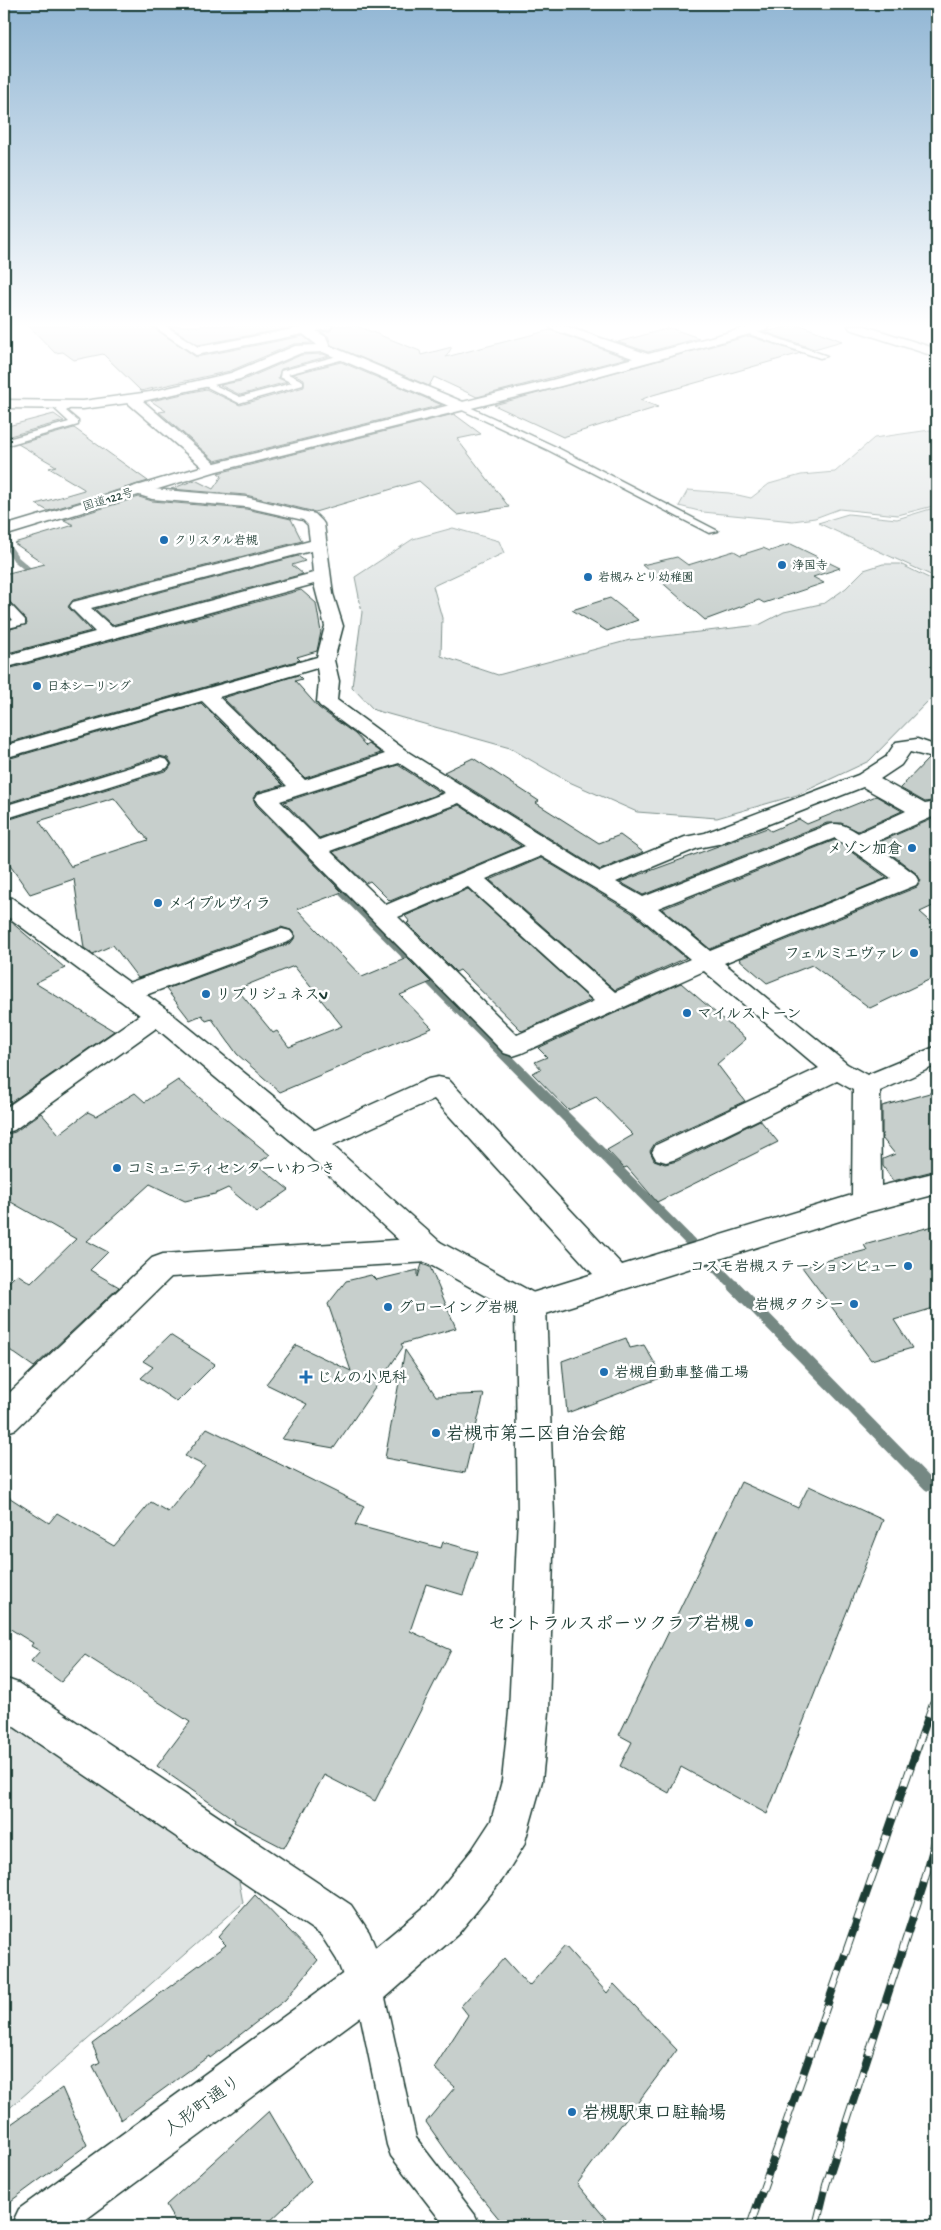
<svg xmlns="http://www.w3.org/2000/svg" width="941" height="2230" font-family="'Gochi Hand','Klee One',sans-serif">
<rect width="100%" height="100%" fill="#fff"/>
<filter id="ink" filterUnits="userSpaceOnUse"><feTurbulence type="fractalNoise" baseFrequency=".02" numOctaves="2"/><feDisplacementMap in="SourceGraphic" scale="10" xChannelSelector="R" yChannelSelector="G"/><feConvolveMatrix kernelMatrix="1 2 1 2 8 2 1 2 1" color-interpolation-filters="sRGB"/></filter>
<g filter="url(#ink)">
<path fill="#dee3e2" stroke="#7e908b" d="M930,430l7,3v72l-39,10 -59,-6 -24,9 -22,3 -90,-9 -24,-6 9,-16 41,3 22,5 18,-14 32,-9 34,-3 39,-34z
M937,507v71l-119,-55 30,-9 49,5z
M453,528l46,13 5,12 -71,33 9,32 -1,38 57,19 132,-35 129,-15 25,-13 41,-9 21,-15 18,-18 19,-6h17l37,18v110l-68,69 -72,34 -80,23 -80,-6 -70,-31 -57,-33 -136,-38 -22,-23 10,-75 -7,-35 58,-38z
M4,1716l234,160 5,27 -239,210z"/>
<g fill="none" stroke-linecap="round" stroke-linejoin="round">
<path stroke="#758883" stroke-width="6" d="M4,541l12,18 21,18"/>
<path stroke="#758883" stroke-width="8" d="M282,832l125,125"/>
<path stroke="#758883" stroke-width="10" d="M406,956l329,331"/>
<path stroke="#758883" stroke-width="12" d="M734,1286l195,199"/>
</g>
<path fill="#c7cfcc" stroke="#1f3d34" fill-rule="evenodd" d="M29,326h122l45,31 107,-21 9,7 -18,1 -64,27 -89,20 -38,-37 -29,6 -11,-8 -8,1z
M169,326h132l-103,19z
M334,326h23l63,25 1,4 31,-8 -6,10 104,-27 77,28 -150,39 -43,-20 -5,9 -98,-41 -3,-9 -7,-4 9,-1z
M791,326h12l39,15 -28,8 -49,-17z
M670,328l29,10 -51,14 -30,-10z
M749,336l52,17 -148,42 -13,5 18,7 -95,30 -69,-32z
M323,354l6,2 -48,13 -3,9 9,4 -47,13 -20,-10 21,-4 60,-26z
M341,362l101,43 -227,56 -56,-49 7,-1 -15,-10 55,-12 34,16 64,-18v-8l-11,-5z
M54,414l10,7 -58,16 -2,-1v-9z
M454,414l27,20 -24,5 52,68 -51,8 -39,-34 -104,31 -69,-17 -75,-6 24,-9 18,9 9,-13 -4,-3z
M74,428l74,53 -100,30 -12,-7 48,-14v-1l-35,-21 7,-2 -38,-22z
M139,497l13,4 94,8 45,10 11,22 -229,59 -5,7 23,24 -87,23v-23l23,-7 -1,-5 -17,-18 -5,-2v-25l41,-10 -31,-21 60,-18 -10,-5z
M791,544l49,24 -27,9 11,6 -60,20 -5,-3 -54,20 -63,-55 35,-8 11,8 46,-14 7,4 22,-7 7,3z
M298,556l7,5 -13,4 11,9 -191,51 -17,-16z
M301,590l15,13 5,29 -4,19 -20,6 3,3 -296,84v-74z
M610,598l28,22 -31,11 -35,-21z
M298,675l4,4 -7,2 24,27 36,26 11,12 3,-2 12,9 -76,25 -82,-80z
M201,703l82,82 -25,7 -5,6 3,7 86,87 -45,17 65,68 45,-19 24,24 -31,13 32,33 -152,64 -43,-38 -25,-35 -6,2 -4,-6 -12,5 -24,-31 125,-46 5,-7 -5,-6 -10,-3 -143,51 -25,-33 -20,9 -9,-6 -10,-69 -44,15 -26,-37v-36l164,-51 4,-6 -4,-6 -9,-2 -155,48v-44zM114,798l34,42 -76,25v3l-33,-47zM294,966l48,60 -53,21 -12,-16 -4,2 -36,-44z
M473,758l66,43 -3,2 63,40 21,-8 23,17 -43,18 -156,-98z
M928,759l9,2v39l-12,2 -25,-14z
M398,765l43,28 -122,45 -35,-36z
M876,796l26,15 -44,20 -17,-8h-14l-184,72 -23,-13 147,-54 4,3 28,-12 8,5z
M459,805l62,41 -131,55 -20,-20 -4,2 -33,-31z
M937,817v87l-17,8 17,15v49l-67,32 -58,-43 -45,18 -28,-24 178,-72 4,-6 -4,-7 -40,-31z
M835,840l52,38 -177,71 -48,-40z
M541,858l91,55 54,45 -71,32 -125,-110z
M468,889l123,111 -69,31 -62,-61 -4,2 -49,-49 3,-1 -5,-6z
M4,916l61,52 -30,15 79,48 -110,76z
M681,983l65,56 -29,25 28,37 -90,42 -5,8 4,9 11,4 12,-3 83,-41 18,22 -121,60 -30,-35 -3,1 -17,-18 26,-15 -37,-38 -28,13 -36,-37 9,-4 -6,-7 12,-5 -9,-9z
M178,1080l92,75 -13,9 32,26 -32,22 -29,-24 -13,6 -30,7 -35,-17 -63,57 21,11 -18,18 29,17 -85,80 -30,-21v-59l13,-13 14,9 45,-44 -72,-41v-63l11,-3 26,-19 18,21 29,-22 8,4 39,-23 10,9z
M937,1091v79l-44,11 -10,-15v-7l12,-5 -13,-16v-32z
M937,1225v82l-43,13 18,28 -41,12 -69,-93 65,-17 -3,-5z
M422,1264l8,3 26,61 -55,16 2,3 -69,101 -52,-9 25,-35 -41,-20 30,-39 55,26 -23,-67 18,-23 25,-6 5,5 42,-10v7z
M170,1335l45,29 -38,38 -36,-24 12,-11 -10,-6z
M626,1338l4,10 14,-3 19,32 -96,36 -5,-52z
M405,1350l31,46 48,-2 -19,79 -80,-15z
M207,1428l157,78 -9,19 86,23 2,-6 35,10 -15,43 -37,-11 -16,47 41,19 -76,151 -51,-26 -40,73 -50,-26 1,-2 -78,-54 33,-44 -105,-67 -24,27 -30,-21 9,-10 -9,-5 2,-3 -29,-18v-131l45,29 8,-10 57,33 37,-44 17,10 37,-46 -20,-10z
M741,1482l57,26 11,-22 74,34 -116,294 -86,-47 -12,26 -49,-27 12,-24 -13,-7z
M255,1895l63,65 -33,40 -75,58 -1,-2 -88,64 -28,-54 7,-4 -8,-18 134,-99 -8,-8z
M565,1946l42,47 7,-9 63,66 -100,134 35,42h-107l-42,-51 -37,-53 29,-35 -21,-19 34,-53 -7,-9 43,-48 25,28z
M62,2088l25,57 -83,61v-77z
M269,2111l42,71 -46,44h-87l-12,-21z"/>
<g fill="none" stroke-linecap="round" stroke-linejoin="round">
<g stroke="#1f3d34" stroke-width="3">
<path id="lane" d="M743,328h6l78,28 -7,2 -77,-26z
M345,354l4,2 -1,2 -60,16 15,7v4l-64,18 -38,-19 7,-2 32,15 52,-14 -12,-6 1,-6z
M71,402l4,3 -9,6 12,10v4l-74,21v-6l65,-18 -13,-12z
M463,404l91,42 164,85 -9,2 -161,-83 -88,-41v-4z
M4,601l4,1 17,18v4l-21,5v-6l9,-3 -9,-10z
M368,1970l10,4 4,10 34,154 59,77 5,11h-35l-54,-70 -4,-11 -33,-161 4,-10z"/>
</g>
<g stroke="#1f3d34" stroke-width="3">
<path id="street" d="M153,326h13l32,21 111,-21h23l-2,3 -14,2 10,6 4,9 138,58 2,3 -2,3h-10l-135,-58 -22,1 -61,26 -97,22 74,64 2,3 -2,3h-10l-79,-68 -45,6 -79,-1v-8l79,1 67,-9 81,-19 64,-27 22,-1 -14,-11 -107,21z
M549,326h16l86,29 1,3 -6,4 -5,-1 -90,-32z
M138,485l15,4 93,8 69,17 7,7 2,3 9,70 10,32 -9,34 5,21 -2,19 71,52 192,120 85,-35 20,-4 153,-58 28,-18 10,-15 21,-3 20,7v13l-27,-7 -9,13 -21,14 45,25 12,-2v13l-64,28 43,32 3,5 -3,5 -192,78 123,101 20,11 70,-29v19l-57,26 1,95 56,-14v22l-69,18 -338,107 -11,-4 -5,-9 5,-9 74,-23 -159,-175 -112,51 -10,3 -10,-3 -4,-7 4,-7 126,-57 10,-2 10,2 174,186 230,-70 1,-105 -16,-9 -161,78 -10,3 -10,-3 -4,-7 4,-7 163,-77 -115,-97 -182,82 -9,3 -9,-3 -246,-249 -3,-5 3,-5 29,-8 -85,-85 -198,57v-12l313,-89 8,-31 -11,-42 -310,84v-12l91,-24 -22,-22 -3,-4 3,-4 237,-61 -2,-16 -5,-5 -57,-13 -94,-8 -19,-6 -3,-3 3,-3zM311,551l2,22 -201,54 -21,-19zM317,668l2,13 -2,21 3,4 65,48 -80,26 -86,-83zM399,763l46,30 -126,47 -39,-39zM863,787l43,24 -48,22c-10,-6 -18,-11 -30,-8l-185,72 -27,-15 82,-34 20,-4zM459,803l66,43 -139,59 -56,-54zM835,838l56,40 -181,73 -52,-43zM541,856l92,55 57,48 -75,33 -129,-113zM468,887l126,114 -77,34 -119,-118z
M160,758l7,2 3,4 -3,4 -163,51v-13z
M282,929l8,2 4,5 -4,5 -155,58 -9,2 -9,-2 -4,-6 4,-6z
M157,1007l9,2 4,6 -4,6 -152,109 -10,3v-24l144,-100z
M429,1238l11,4 4,8 -4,8 -11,4 -258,15 -155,152 -12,4v-35l148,-140 11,-4z
M4,1678l14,5 333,222 18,27 21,51 -6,16 -16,6 -16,-6 -15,-39 -16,-25 -317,-215z"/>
</g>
<g stroke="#1f3d34" stroke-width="3">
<path id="secondary" d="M848,326h17l72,23v8l-87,-28z
M4,896l8,2 154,111 156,127 118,106 101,55 5,9 8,210 -5,196 -7,69 -18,64 -22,35 -44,54 -74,65 -307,227h-66l8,-17 333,-242 76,-63 44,-54 19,-29 11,-40 7,-69 9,-196 -3,-204 -97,-54 -116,-108 -154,-129 -144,-107z"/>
</g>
<g stroke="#1f3d34" stroke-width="3">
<path id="highway" d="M752,326h18l-2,3 -207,57 -344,85 -213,65v-10l203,-61 345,-85z"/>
</g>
<use href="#lane" fill="#fff" fill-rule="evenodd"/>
<use href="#street" fill="#fff" fill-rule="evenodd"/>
<use href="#secondary" fill="#fff" fill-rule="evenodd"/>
<use href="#highway" fill="#fff" fill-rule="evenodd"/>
<g stroke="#1f3d34" stroke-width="7">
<path id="rail-far1" d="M933,1704l4,-12"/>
</g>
<g stroke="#1f3d34" stroke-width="8">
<path id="rail" d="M750,2226l183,-523
M816,2226l10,-41 97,-299 14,-52"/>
</g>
<use href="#rail-far1" stroke="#fff" stroke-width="5" stroke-dasharray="14" stroke-linecap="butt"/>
<use href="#rail" stroke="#fff" stroke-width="6" stroke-dasharray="18" stroke-linecap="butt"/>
</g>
</g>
<linearGradient id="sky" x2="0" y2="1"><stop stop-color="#91b6d4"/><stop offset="0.51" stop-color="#fff"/><stop offset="1" stop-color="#fff" stop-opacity="0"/></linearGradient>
<rect width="941" height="638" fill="url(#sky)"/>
<g fill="#1f6fb2" stroke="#fff" stroke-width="2">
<circle cx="164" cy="540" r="5"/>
<circle cx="782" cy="565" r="5"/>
<circle cx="588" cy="577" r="5"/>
<circle cx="37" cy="686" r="5"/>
<circle cx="912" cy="848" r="5"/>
<circle cx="158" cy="903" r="5"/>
<circle cx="914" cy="953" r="5"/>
<circle cx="206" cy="994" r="5"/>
<circle cx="687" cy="1013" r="5"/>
<circle cx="117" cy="1168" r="5"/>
<circle cx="908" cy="1266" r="5"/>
<circle cx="854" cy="1304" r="5"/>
<circle cx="388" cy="1307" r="5"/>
<circle cx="604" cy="1372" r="5"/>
<path d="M303.5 1369.5h5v5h5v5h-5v5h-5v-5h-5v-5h5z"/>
<circle cx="436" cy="1433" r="5"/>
<circle cx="749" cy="1623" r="5"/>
<circle cx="572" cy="2112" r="5"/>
</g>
<g text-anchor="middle" stroke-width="5" stroke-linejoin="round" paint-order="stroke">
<g font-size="12" fill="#1f3d34" stroke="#fff">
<text transform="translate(108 499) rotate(-17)" y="4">国道122号</text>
</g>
<g font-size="12" font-weight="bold" fill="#1f3d34" stroke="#fff" text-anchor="start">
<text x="174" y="544">クリスタル岩槻</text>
<text x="792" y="569">浄国寺</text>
<text x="598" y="581">岩槻みどり幼稚園</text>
<text x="47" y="690">日本シーリング</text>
</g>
<g font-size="15" font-weight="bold" fill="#1f3d34" stroke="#fff" text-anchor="start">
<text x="902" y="853" text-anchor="end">メゾン加倉</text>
<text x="168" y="908">メイプルヴィラ</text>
<text x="904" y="958" text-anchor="end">フェルミエヴァレ</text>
<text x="216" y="999">リブリジュネスV</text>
<text x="697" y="1018">マイルストーン</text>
<text x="127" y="1173">コミュニティセンターいわつき</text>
<text x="898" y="1271" text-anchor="end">コスモ岩槻ステーションビュー</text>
<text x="844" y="1309" text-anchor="end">岩槻タクシー</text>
<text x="398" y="1312">グローイング岩槻</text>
<text x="614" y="1377">岩槻自動車整備工場</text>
<text x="317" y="1382">じんの小児科</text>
</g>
<g font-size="18" font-weight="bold" fill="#1f3d34" stroke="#fff" text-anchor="start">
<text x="446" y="1439">岩槻市第二区自治会館</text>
<text x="739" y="1629" text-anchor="end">セントラルスポーツクラブ岩槻</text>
<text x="582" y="2118">岩槻駅東口駐輪場</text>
</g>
<g font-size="18" fill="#1f3d34" stroke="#fff">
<text transform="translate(202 2105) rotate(-36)" y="6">人形町通り</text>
</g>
</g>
<rect width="941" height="2230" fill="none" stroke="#fff" stroke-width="20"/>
<rect x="10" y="10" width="921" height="2210" fill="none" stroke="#1f3d34" stroke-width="2" filter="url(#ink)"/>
</svg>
